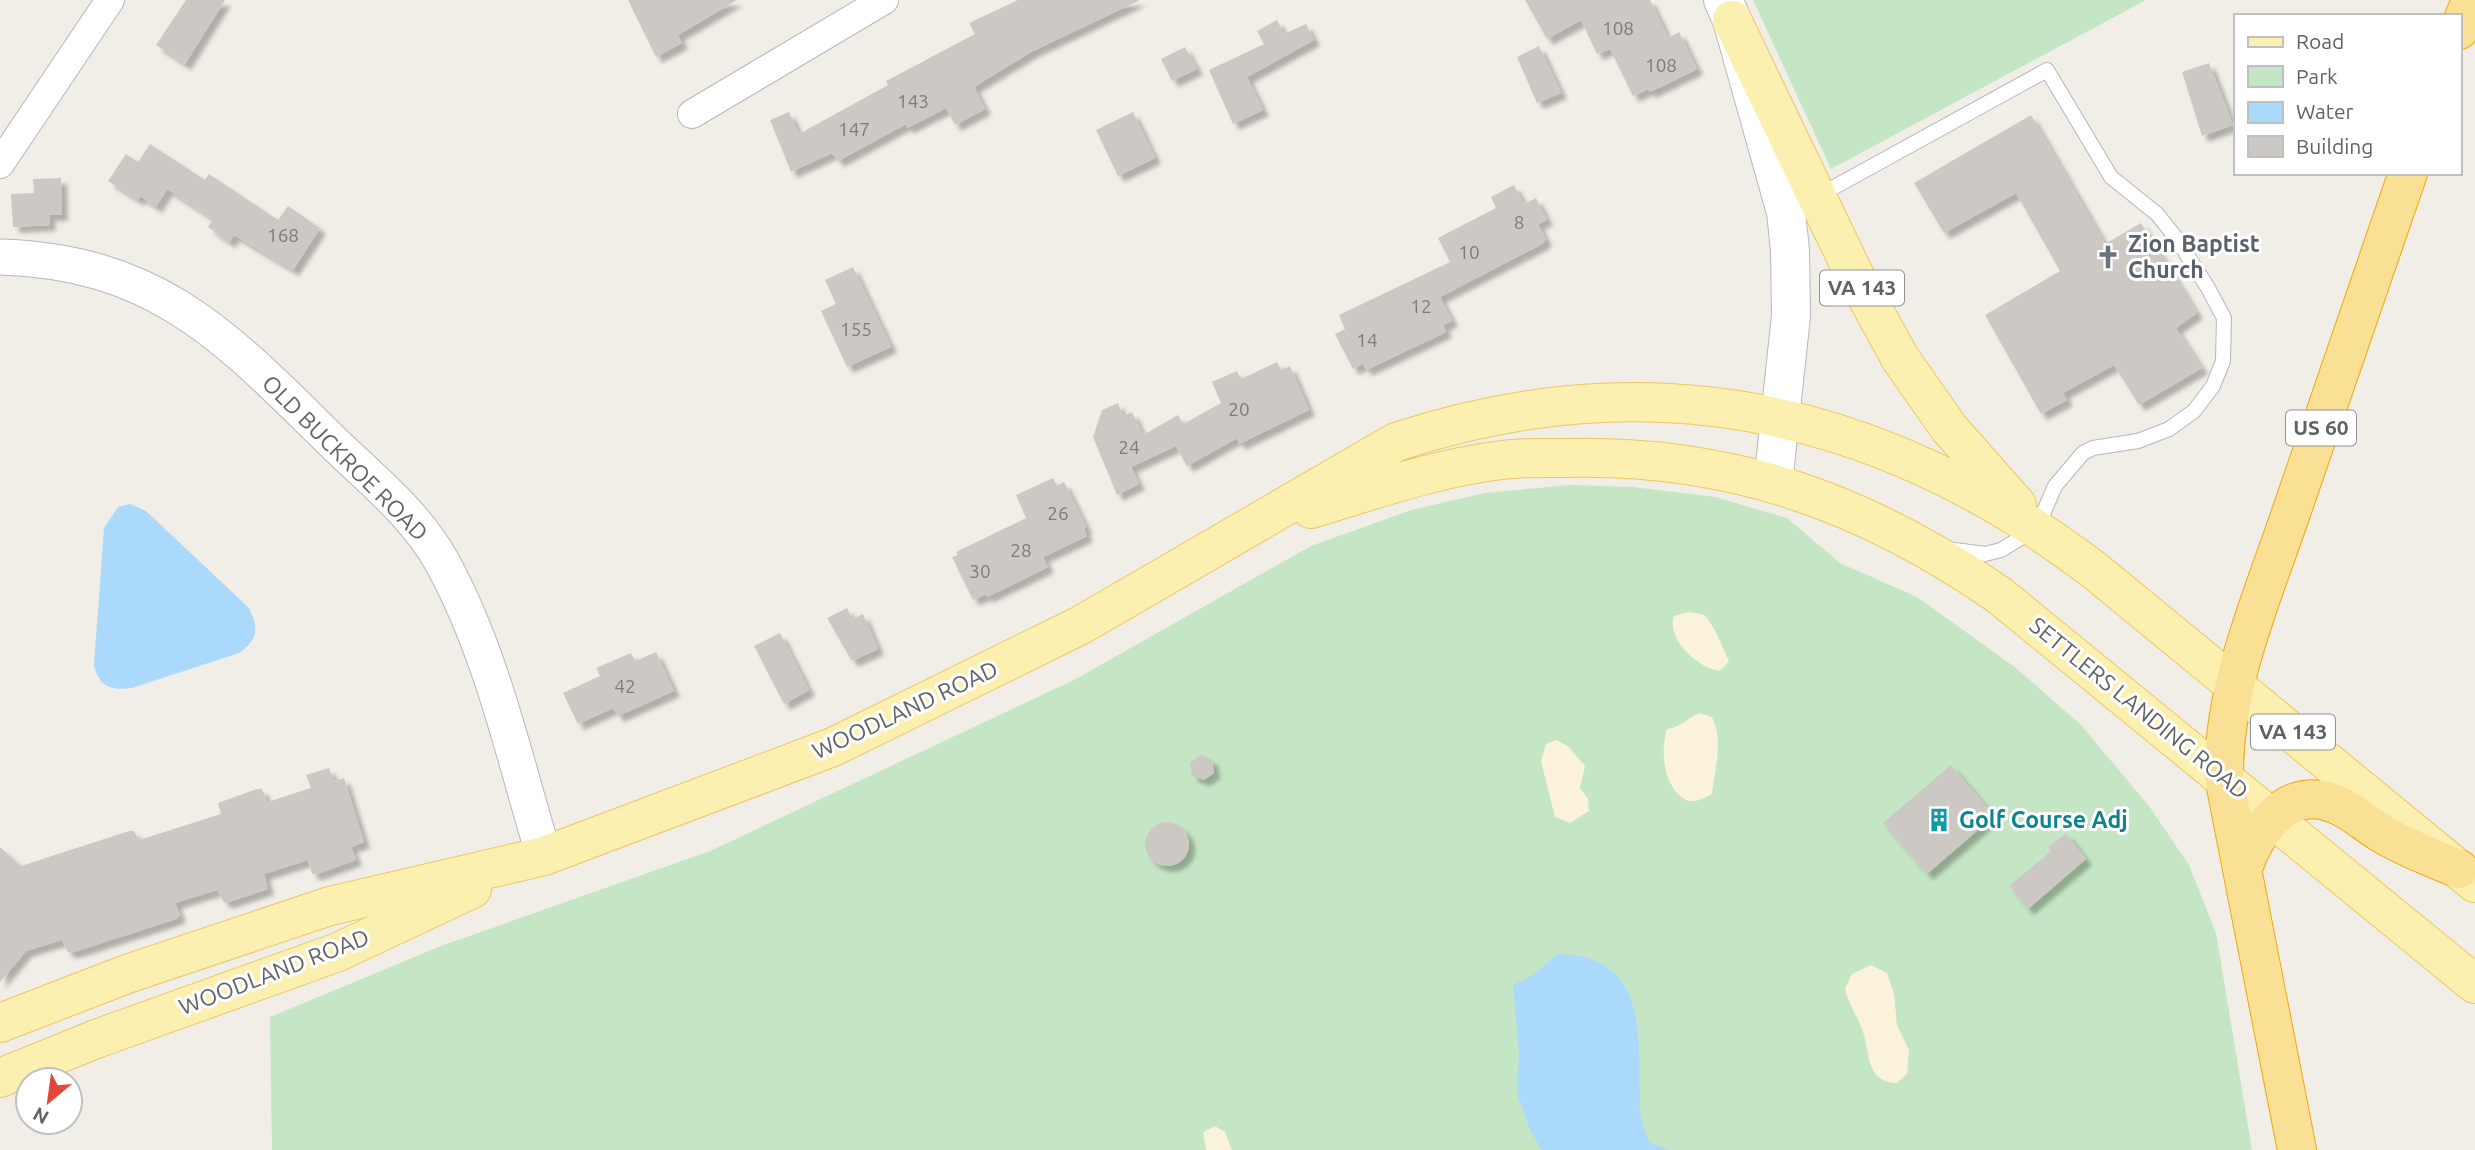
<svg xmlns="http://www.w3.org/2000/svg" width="2475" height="1150" font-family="Ubuntu,sans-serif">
<defs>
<filter id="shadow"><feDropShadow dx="6" dy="6" stdDeviation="2" flood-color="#0004"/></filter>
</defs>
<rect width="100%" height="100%" fill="#f0eee7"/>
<path fill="#c5e6c5" d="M1753,0h393l-315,169z
M1570,485l63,2 82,10 72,21 53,45 77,34 99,71 65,57 68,81 40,59 27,68 36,217h-1980l-2,-133 171,-71 269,-95 364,-171 237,-134 100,-36 74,-17z"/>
<path fill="#faf2d9" d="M1688,612c5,1 13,1 17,4 5,2 22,39 24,46l-10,9c-21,-3 -53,-32 -45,-55z
M1700,713l12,4c12,27 3,49 0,77 -8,4 -17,10 -26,6 -23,-12 -26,-50 -19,-71 13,-1 20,-11 33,-16z
M1556,740l12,6 17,20 -5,22 8,11 1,12 -19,12 -15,-6 -14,-56 5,-17z
M1871,965l16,8 7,21 3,31 12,25 -2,24 -10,9c-32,0 -27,-33 -35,-54 -5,-14 -13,-24 -17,-40l7,-15z
M1215,1126l10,6 7,18h-26l-3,-18z"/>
<path fill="#abd9fc" d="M130,504l16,7 103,97c10,20 9,32 -10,45l-107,35c-22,3 -33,-2 -38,-23l10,-137 14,-21z
M1557,954c96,1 80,89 83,157 1,11 6,20 9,31l20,8h-127l-11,-18 -14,-38 2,-42 -6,-67 20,-10z"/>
<path fill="#ccc9c4" filter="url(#shadow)" d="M186,0h39l-40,64 -29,-19z
M628,0h109l-59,35 4,8 -26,14z
M1018,0h122l-109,52 -57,35 11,22 -30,16 -9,-17 -39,20 -1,-4 -68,37 -6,-8 -41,19 -21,-52 19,-8 10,22 89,-49 -2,-4 89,-47 -6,-11z
M1525,0h125l18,38 11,-6 18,37 -47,23 -2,-3 -15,7 -23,-47 -13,5 -16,-34 -34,19z
M1277,20l7,14 22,-10 8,16 -67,37 16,33 -30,14 -24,-54 55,-26 -7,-13z
M1539,46l22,47 -24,10 -20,-46z
M1185,47l12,22 -25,12 -11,-22z
M2209,63l24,62 -31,11 -20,-64z
M1133,112l22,46 -37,18 -22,-46z
M2031,115l74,129 36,-21 56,90 -21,15 26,40 -63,37 -25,-40 -51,28 4,7 -26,14 -56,-99 75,-44 -44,-78 -72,40 -30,-50z
M150,144l55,36 4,-6 69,46 10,-14 32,22 -27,42 -59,-35 -5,7 -21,-15 5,-8 -46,-30 -11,18 -16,-11 -2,4 -30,-19 18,-27 12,8z
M61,178l1,37h-13l1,10 -37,2 -2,-33 23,-1 -1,-14z
M1514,185l10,19 12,-6 11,22 -9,4 8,16 -4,4 -102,53 12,24 -9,4 3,7 -80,38 -3,-6 -10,5 -18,-35 10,-5 -6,-14 111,-53 -12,-24 58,-30 -5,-11z
M853,267l38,80 -44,20 -26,-56 15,-7 -11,-24z
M1277,362l4,8 9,-4 19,44 -70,34 -2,-6 -50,28 -11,-20 -45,21 8,17 -22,11 -24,-58 9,-27 16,-7 5,13 9,-4 11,23 35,-20 5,9 38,-21 -9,-21 25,-11 4,8z
M1053,478l4,8 7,-4 22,45 -2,2 3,7 -44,21 5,10 -61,30 -1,-3 -13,6 -21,-43 6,-2 -2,-3 70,-34 -10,-23z
M847,608l5,11 11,-5 15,35 -26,12 -25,-43z
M780,633l29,57 -25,14 -30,-58z
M656,652l18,39 -56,25 -5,-8 -35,16 -15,-31 37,-17 -4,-8 35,-15 4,8z
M1201,755l11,5 2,13 -10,7 -12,-4 -2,-13z
M1951,765l43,51 -67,58 -44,-51z
M329,768l5,13 10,-3 20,64 -13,5 5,13 -39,14h-5l-4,-14 -44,14 4,15 -39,13h-5l-7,-12 -42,13 5,13 -4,3 -102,33h-6l-6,-12 -36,11 -26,31v-135l21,19 108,-35h5l5,9 82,-26 -3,-11 39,-14h5l5,13 44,-14 -5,-13z
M1145 844a22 22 0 1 1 44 0a22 22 0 1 1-44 0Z
M2066,833l20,26 -58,50 -19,-23 42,-35 -3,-4z"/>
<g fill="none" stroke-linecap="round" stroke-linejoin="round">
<g stroke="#b4b7bb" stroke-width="16">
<path id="service" d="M1818,196l229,-126 64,107 46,37 20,25 31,49 16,30 -1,43 -10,25 -19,25 -25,18 -31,12 -45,7 -10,5 -28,33 -18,42 -36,22 -16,4 -38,-5"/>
</g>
<g stroke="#b4b7bb" stroke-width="30">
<path id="minor" d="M692,114l192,-114
M0,164l110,-164"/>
</g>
<g stroke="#b4b7bb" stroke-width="37">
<path id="tertiary" d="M0,257c163,5 231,86 339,191 37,35 78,69 103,114 50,91 72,195 102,294"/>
</g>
<g stroke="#b6b9be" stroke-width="40">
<path id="secondary" d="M1723,0l9,20 54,192 4,38 1,66 -18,167"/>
</g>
<g stroke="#edc663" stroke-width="40">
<path id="primary" d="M1732,20l121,252 47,86 49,70 68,77
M1311,509c63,-19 125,-41 191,-49 21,-3 43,-2 64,-2 164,-4 299,44 433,137l476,389
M0,1023l127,-49 203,-68 214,-50 289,-109 248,-122 315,-183c255,-84 487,-32 698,128l381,313
M0,1078l96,-39 242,-87 134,-63"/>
</g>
<g stroke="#f0a708" stroke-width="40">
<path id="motorway" d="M2459,30l12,-30
M2243,868c12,-34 39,-78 83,-67 21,5 37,21 55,32 24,15 52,25 78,36
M2297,1150l-73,-373c-1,-93 39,-181 68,-267 39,-112 78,-224 116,-337"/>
</g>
<use href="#service" stroke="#fff" stroke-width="14"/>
<use href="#minor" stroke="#fff" stroke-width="28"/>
<use href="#tertiary" stroke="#fff" stroke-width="35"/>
<use href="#secondary" stroke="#fff" stroke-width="38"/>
<use href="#primary" stroke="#fcf0b0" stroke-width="38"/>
<use href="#motorway" stroke="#fae095" stroke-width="38"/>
</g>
<defs>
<g id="church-bare" transform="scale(1.89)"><path d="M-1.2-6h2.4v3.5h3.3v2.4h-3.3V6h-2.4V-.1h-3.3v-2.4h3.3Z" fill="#6b7280" stroke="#fff" stroke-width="2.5" paint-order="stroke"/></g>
<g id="building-bare" transform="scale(1.89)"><path d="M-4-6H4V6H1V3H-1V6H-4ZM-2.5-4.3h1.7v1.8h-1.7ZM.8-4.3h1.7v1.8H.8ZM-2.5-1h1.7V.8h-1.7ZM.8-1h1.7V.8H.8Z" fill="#0f9aa8" stroke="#fff" stroke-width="2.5" paint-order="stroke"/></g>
</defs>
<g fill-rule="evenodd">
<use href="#church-bare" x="2108" y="257"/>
<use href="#building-bare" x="1939" y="820"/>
</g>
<g text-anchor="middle" stroke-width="6" stroke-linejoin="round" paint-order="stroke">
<g font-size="19" fill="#7a7c7e">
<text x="1618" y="35">108</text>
<text x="1661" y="72">108</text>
<text x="913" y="108">143</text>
<text x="854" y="136">147</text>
<text x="1519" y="229">8</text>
<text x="283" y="242">168</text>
<text x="1469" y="259">10</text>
<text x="1421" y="313">12</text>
<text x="856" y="336">155</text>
<text x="1367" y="347">14</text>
<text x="1239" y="416">20</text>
<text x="1129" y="454">24</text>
<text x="1058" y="520">26</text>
<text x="1021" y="557">28</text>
<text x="980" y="578">30</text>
<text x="625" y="693">42</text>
</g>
<g fill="#fff" stroke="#8f9195" stroke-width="2">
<rect x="1820" y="270.5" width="84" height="35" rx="5"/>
<rect x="2286" y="410.5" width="70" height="35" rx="5"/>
<rect x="2251" y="714.5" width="84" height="35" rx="5"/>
</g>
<g font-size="21" font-weight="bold" fill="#5f6267">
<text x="1862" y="295">VA 143</text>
<text x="2321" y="435">US 60</text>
<text x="2293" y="739">VA 143</text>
</g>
<g font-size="23" font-weight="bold" fill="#5b616d" stroke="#fff" text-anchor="start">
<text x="2128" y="252">Zion Baptist<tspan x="2128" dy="26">Church</tspan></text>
</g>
<g font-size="23" fill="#5f6267" stroke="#fff">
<text transform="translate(345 458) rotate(45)" y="8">OLD BUCKROE ROAD</text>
<text transform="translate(2139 708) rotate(39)" y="8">SETTLERS LANDING ROAD</text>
<text transform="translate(905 710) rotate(-25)" y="8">WOODLAND ROAD</text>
<text transform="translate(274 972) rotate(-21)" y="8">WOODLAND ROAD</text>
</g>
<g font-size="23" font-weight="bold" fill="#0d838f" stroke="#fff" text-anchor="start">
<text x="1959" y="828">Golf Course Adj</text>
</g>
</g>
<rect x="2234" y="14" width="228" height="161" fill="#ffffff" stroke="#bfc0c2" stroke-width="2"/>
<rect x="2248" y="37" width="35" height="10" fill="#fcf0b0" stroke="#bfc0c2" stroke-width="2"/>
<text x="2296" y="49" font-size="21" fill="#5f6267">Road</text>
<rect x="2248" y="66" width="35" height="21" fill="#c5e6c5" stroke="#bfc0c2" stroke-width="2"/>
<text x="2296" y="84" font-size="21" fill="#5f6267">Park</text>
<rect x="2248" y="102" width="35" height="21" fill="#abd9fc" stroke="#bfc0c2" stroke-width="2"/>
<text x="2296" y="119" font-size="21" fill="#5f6267">Water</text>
<rect x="2248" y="136" width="35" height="21" fill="#ccc9c4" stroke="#bfc0c2" stroke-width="2"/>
<text x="2296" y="154" font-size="21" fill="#5f6267">Building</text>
<g transform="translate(49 1101) rotate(209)"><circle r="33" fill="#ffffff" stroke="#bfc0c2" stroke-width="2"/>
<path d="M0-5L12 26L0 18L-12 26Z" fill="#e4473a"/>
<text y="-10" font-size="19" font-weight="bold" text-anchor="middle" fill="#5f6267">N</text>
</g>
</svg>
